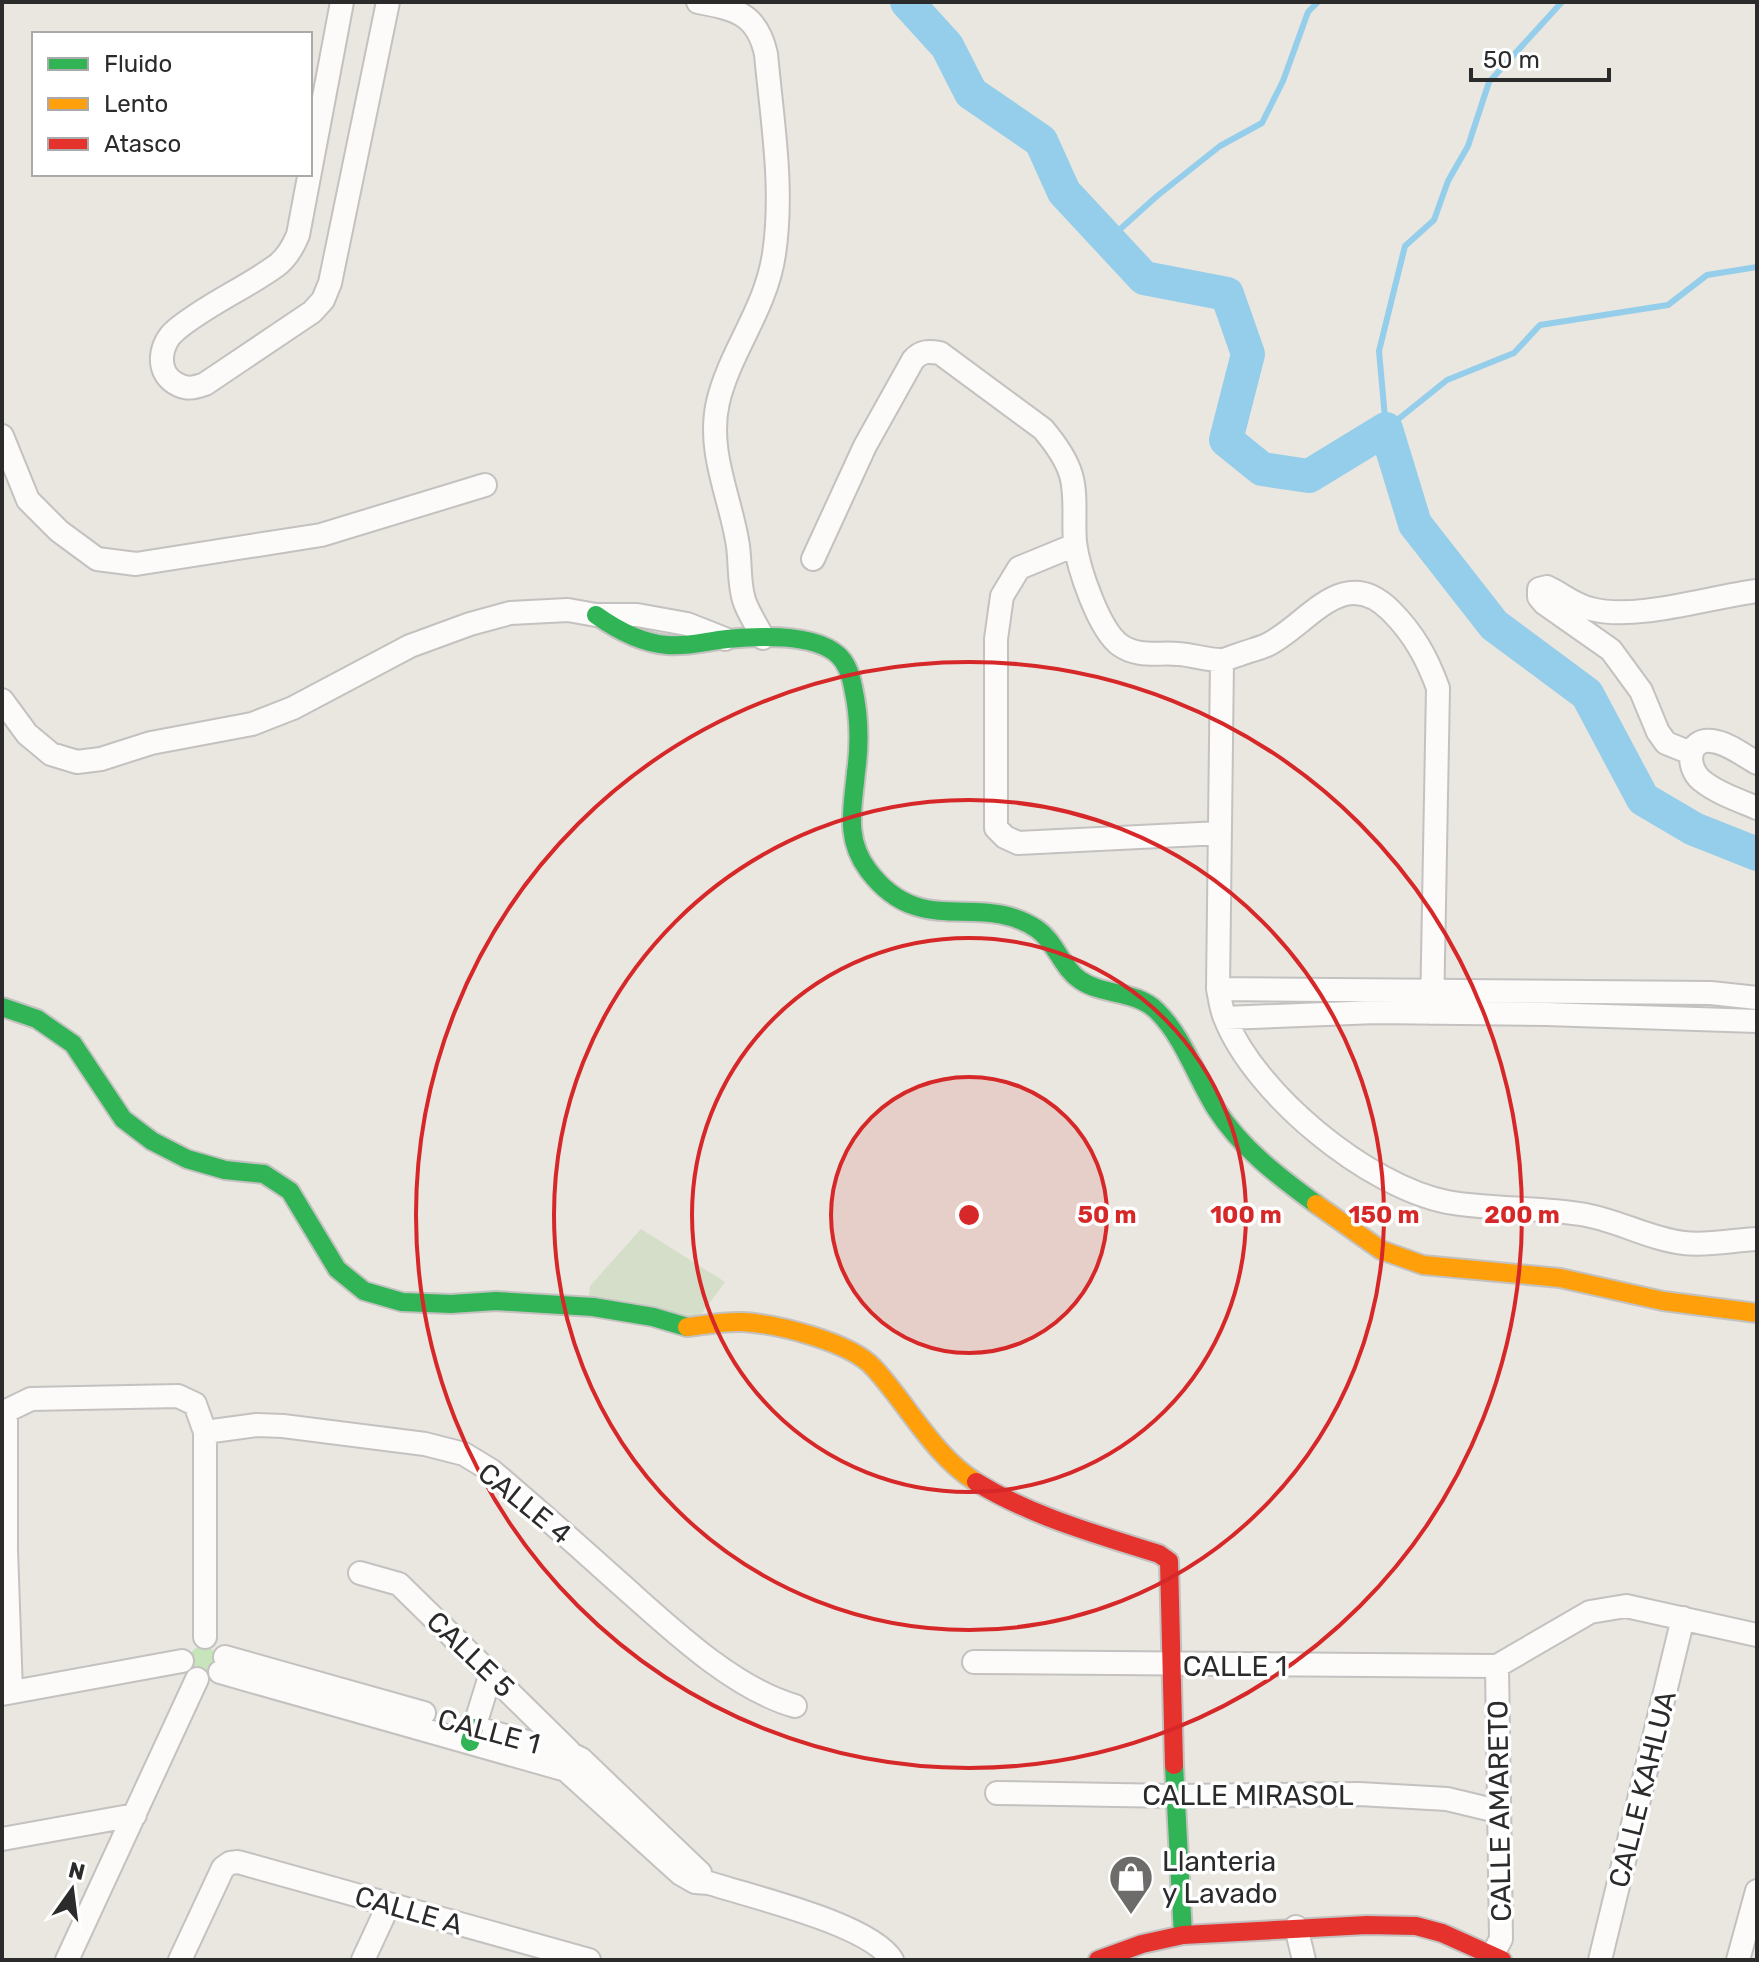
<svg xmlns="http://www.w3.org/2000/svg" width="1759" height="1962" font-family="Rubik,sans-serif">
<rect width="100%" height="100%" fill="#eae6e0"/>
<path fill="#c8e4ba" d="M190 1659a13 13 0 1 1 26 0a13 13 0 1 1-26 0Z"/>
<path fill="#d5dec8" d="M641,1229l84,53 -29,39 -107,-25 1,-10z"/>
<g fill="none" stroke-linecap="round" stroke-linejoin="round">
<path stroke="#95ceea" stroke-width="6" d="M1108,240l49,-44 63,-50 42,-23 21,-42 25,-69 10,-10
M1386,429l-7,-78 26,-105 29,-26 14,-39 20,-35 21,-64 73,-80
M1386,429l61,-49 67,-27 26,-28 128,-20 39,-30 50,-8"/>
<path stroke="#95ceea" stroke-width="34" d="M907,2l40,44 24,47 70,48 23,51 80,86 83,16 21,60 -22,86 36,29 47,7 77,-47 29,95 79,101 93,69 56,105 51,30 63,25"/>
<g stroke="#c3c2c1" stroke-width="26">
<path id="street" d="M342,2l-44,233c-5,12 -11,23 -22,31 -32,23 -70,39 -100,64 -16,13 -21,41 -1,53 11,7 19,5 30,1l107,-72 11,-12 7,-17 58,-281
M698,2c37,7 59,11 68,52 6,66 18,134 8,200 -8,55 -44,97 -56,148 -11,48 11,92 19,138 4,19 1,41 7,60 4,13 13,25 19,38
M2,436l26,64 31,31 38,28 39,5 185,-29 164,-50
M1075,545l-56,23 -17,28 -6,43v189l9,9 13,6 202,-10
M813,559l52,-113 48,-86c8,-9 15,-9 27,-7l103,76c11,13 23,29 28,46 6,20 2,46 4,67 3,26 24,88 45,103 18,13 39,7 59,9 14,1 28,6 42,6 6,0 12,-4 17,-5 10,-4 20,-6 29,-10 41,-20 76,-83 124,-34 23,23 36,47 47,77l-6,325
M1222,660l-4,329c2,9 3,20 7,29 30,76 142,168 222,184 44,8 89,5 133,12 36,5 68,25 104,29 23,3 50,-3 73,-4
M2,700l25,34 24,20 26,8 24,-3 50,-16 101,-19 41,-16 117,-62 60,-22 40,-11 58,-3 28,5h41l50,9 38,15
M1691,753l-25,-10 -8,-11 -17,-41 -30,-41 -67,-47 -5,-6v-8l8,-2c15,7 27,18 44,22 45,12 118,-12 166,-18
M1757,763c-14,-8 -29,-20 -45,-22 -25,-3 -26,26 -11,39 16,13 37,20 56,28
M1218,989l493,4 46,5
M1225,1018l151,-6 170,2 211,7
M6,1411v139l5,142
M2,1413l29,-14 147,-3 17,8 10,28v205
M205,1432l52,-7 26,1 142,18 39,10 28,17c42,36 83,72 124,109 50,44 115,108 179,126
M360,1573l39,11 170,167
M225,1657l199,56
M974,1662l523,4
M1497,1666l93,-54 36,-6 131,29
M220,1672l346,98 115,104 14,8 14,1c43,14 161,41 183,77
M2,1694l180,-33
M469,1726l102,28 10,5 119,114
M474,1728l17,-55
M997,1793l177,3 185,-2 88,5 50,12
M2,1839l133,-24
M1296,1927l8,33
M1493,1954l8,-15 -4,-273
M67,1960l130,-281
M180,1960l43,-92 7,-5 8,-1 351,98
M363,1960l26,-56
M1600,1960l83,-342
M1738,1960l19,-69"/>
</g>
<g stroke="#c3c2c1" stroke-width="22">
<path id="fast" d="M596,615c21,15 45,28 71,30 21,2 40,-4 60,-6 30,-3 87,-6 111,16 9,8 13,21 15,32 6,27 7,57 3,85 -3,35 -12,66 12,98 53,71 111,20 169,59 19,13 24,38 43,51 23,16 56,10 77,31 27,27 39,66 59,98 25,39 63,68 100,95
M2,1007l35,12 36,25 50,75 29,22 35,18 38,11 39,4 26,17 47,78 27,22 38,11 49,2 45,-3 97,6 60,10 34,10
M470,1742l4,-14
M1174,1765l9,170"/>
</g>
<g stroke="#c3c2c1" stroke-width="22">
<path id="slow" d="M1316,1204l65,46 42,15 137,13 103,23 94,12
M687,1327c18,-2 38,-6 56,-5 34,2 108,20 131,46 34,37 59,87 102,114"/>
</g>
<g stroke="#c3c2c1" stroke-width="22">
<path id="jam" d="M976,1482c57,35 120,52 183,72l10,7 5,204
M1098,1960l44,-16 41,-9 184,-10 49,1 26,7 60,27"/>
</g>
<use href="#street" stroke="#fcfbfa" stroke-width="22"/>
<use href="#fast" stroke="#30b455" stroke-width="18"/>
<use href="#slow" stroke="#ff9f0a" stroke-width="18"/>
<use href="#jam" stroke="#e5322d" stroke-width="18"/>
</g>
<circle cx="969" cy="1215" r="138" fill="#d62828" fill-opacity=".12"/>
<g fill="none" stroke="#d62828" stroke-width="4">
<circle cx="969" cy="1215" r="138"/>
<circle cx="969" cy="1215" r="277"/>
<circle cx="969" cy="1215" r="415"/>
<circle cx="969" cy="1215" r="553"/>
</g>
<defs>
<g id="shop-pin" transform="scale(2.3)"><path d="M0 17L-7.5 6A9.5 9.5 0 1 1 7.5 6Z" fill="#6e6c6a" stroke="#fff"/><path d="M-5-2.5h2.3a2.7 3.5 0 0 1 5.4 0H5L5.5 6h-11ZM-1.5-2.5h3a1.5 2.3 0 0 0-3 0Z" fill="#fff"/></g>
</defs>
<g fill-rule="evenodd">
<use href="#shop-pin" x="1131" y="1877"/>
</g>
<g text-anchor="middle" stroke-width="7" stroke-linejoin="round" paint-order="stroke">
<g font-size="28" fill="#2b2b2b" stroke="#fff">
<text transform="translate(525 1503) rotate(39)" y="10">CALLE 4</text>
<text transform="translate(471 1654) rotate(44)" y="10">CALLE 5</text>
<text x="1235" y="1676">CALLE 1</text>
<text transform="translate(489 1731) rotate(15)" y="10">CALLE 1</text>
<text transform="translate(1642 1789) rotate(-76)" y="10">CALLE KAHLUA</text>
<text x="1248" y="1805">CALLE MIRASOL</text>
<text transform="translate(1499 1811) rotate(-91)" y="10">CALLE AMARETO</text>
<text transform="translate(409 1910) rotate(16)" y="10">CALLE A</text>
</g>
<g font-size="28" fill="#2b2b2b" stroke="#fff" text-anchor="start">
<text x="1162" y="1871">Llanteria<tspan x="1162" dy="32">y Lavado</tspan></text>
</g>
</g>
<circle cx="969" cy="1215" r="12" fill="#d62828" stroke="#fff" stroke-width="4"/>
<g font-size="24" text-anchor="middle" font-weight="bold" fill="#d62828" stroke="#fff" stroke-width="7" stroke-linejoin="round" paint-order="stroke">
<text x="1107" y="1223">50 m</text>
<text x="1246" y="1223">100 m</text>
<text x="1384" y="1223">150 m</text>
<text x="1522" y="1223">200 m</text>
</g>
<rect width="1759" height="1962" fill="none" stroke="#2b2b2b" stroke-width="8"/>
<rect x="32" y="32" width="280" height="144" fill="#ffffff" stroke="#aaaaaa" stroke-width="2"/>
<rect x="48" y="58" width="40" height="12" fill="#30b455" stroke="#aaaaaa" stroke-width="2"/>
<text x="104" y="72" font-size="24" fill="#2b2b2b">Fluido</text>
<rect x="48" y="98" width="40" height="12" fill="#ff9f0a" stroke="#aaaaaa" stroke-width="2"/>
<text x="104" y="112" font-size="24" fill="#2b2b2b">Lento</text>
<rect x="48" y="138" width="40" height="12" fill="#e5322d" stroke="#aaaaaa" stroke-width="2"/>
<text x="104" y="152" font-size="24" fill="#2b2b2b">Atasco</text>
<g transform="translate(72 1890) rotate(14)" stroke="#ffffff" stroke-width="6" paint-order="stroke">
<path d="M0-6L14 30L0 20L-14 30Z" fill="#2b2b2b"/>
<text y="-12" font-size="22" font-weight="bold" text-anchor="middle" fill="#2b2b2b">N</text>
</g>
<path d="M1471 68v12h138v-12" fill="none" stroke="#2b2b2b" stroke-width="4"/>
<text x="1483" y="68" font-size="24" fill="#2b2b2b" stroke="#ffffff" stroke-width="6" paint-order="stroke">50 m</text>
</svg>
